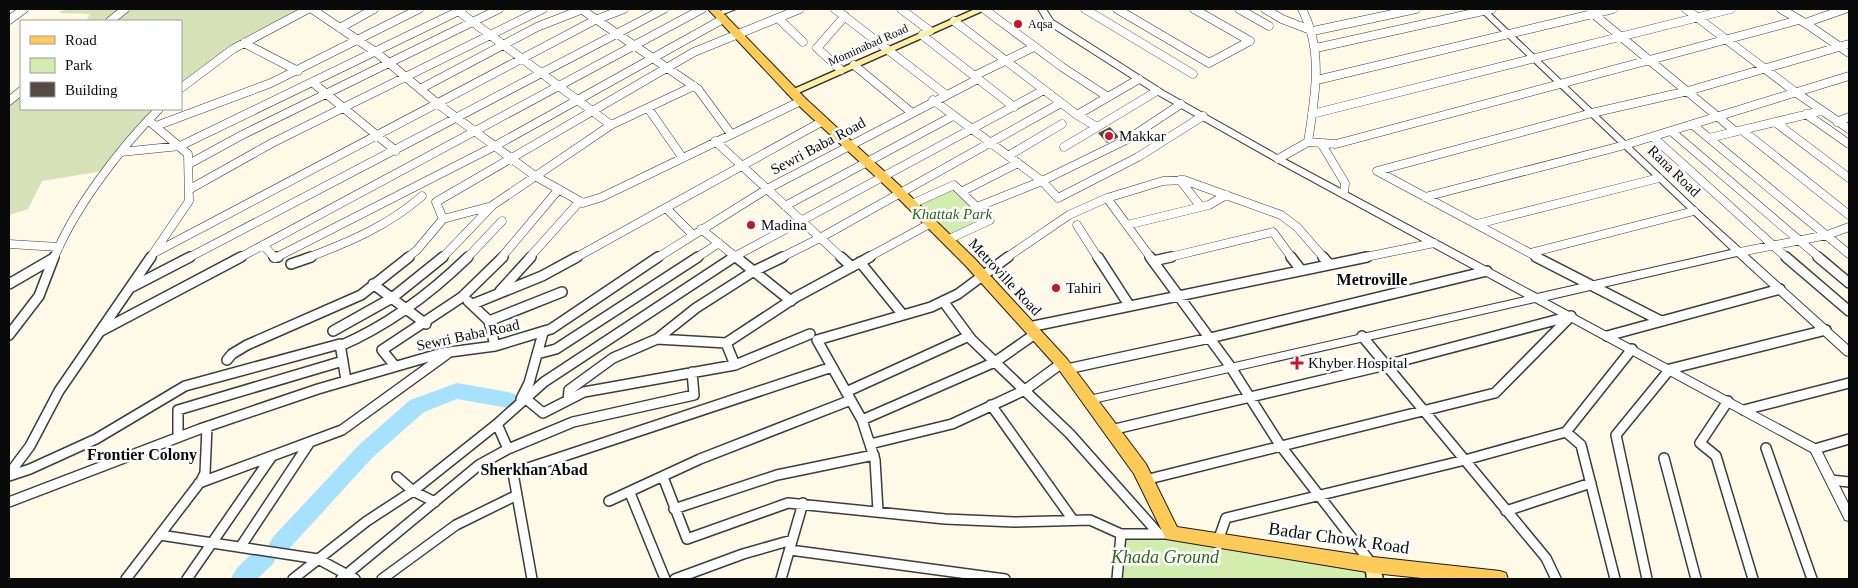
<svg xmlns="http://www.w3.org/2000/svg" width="1858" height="588" font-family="'Times New Roman',serif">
<rect width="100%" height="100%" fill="#fff9e8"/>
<path fill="#d3edae" d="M954,185l36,35 -43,20 -35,-36z
M1157,533l213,34 2,12h-255l6,-44z"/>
<path fill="#d7e2b8" d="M64,9h244l-75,40 -52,39v-67h-95l4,-7 -31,-1z
M21,91v18h138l-50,61 -67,11 -14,28 -19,6v-114z"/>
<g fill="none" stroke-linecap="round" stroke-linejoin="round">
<path fill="#a6e2fd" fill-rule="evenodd" d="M457,383l51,9 7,2 3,6 -3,6 -7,2 -51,-9 -33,13 -51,45 -86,94 -7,3 -7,-3 3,6 -3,7 -16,15h-26c5,-13 21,-27 34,-32l7,3 -3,-6 4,-7 86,-92 51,-45z"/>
</g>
<path fill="#544a46" d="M1110,127l9,10 -12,6 -9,-10z"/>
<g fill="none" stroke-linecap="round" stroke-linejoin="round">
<g stroke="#3d3d3d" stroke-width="9">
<path id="minor-far1" d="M312,9l65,44 61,51 97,72 48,27 19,-6 199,-96
M581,9l117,80 33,45
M835,9l110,85
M901,9l29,22
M984,9l78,58 46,30
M1085,9l108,65
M1117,9l92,54 41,-22
M1194,9l56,32
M1239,9l30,17
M1265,9l17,10 31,12 103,-22
M1302,9c22,43 13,87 6,133
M1686,9l112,85 51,35
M1781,9l24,14 40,-14
M458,11l153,114
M1591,12l144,119
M778,18l25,24
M9,20l15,-11
M110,21l15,-12
M954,21l123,94 20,12
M1805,23l44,30
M340,28l34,-19
M922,35l92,72
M244,43l54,28
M1316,48l176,-39
M854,65l57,47
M841,70l-24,-22 28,-32
M974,76l60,-29
M1317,80l296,-71
M312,82l84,69
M181,88l52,-39 75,-40
M420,89l117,-62 46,-18
M933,100l109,81 16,17 80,-41 65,-41
M9,101l12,-10
M648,108l34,49
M1312,114l419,-105
M1806,114l43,30
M1077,115l62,-36
M148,120l40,34 1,47 -39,57
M1775,122l74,56
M1837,122l12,-5
M1693,125l156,129
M156,126l115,-43 148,-74
M1742,130l107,85
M1671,131l149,127
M1653,137l134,121
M1709,138l112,-27
M715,141l127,117
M1321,143l24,40 -1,11
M1064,147l93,-56
M121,152l59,-6 283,-137
M1008,156l54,-32
M1278,159l30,-17 28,2 463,-124
M189,164l53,-29 257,-126
M1180,180l21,27
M190,189l82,-46 271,-134
M961,192l57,-29
M1425,197l200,-52 224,-69
M1107,198l44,60
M912,204l42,-19 36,35 -43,20
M785,206l168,-90
M977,207l65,-26 86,-42 53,-35
M666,208l26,26
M443,219l-7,-17 258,-150 106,-43
M1477,224l182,-46
M1077,225l21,33
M1127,225l82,-20 17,-10
M701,229l36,29
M9,244l50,3
M263,245l12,13
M156,252l439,-232 29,-11
M1740,252l87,-17 22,-8
M1530,253l164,-42
M54,258c21,-51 66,-110 105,-149
M188,258l476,-249
M239,258l463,-249
M275,258l220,-112 228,-127
M307,258c42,-16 81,-32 115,-62
M407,258l10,-8 26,-31 45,-12
M442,258l51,-53 118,-80 83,-39
M467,258l35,-37
M501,258l58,-69
M529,258l51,-57
M575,258l248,-137
M657,258l110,-69 211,-110
M696,258l23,-15
M732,258l312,-168
M780,258l40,-20 241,-135
M867,258l64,-35
M1006,258l63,-43 38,-17 56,-17 21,-1 97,35 16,12 27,31
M1166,258l107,-26 19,26
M1361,258l73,-15
M1539,258l-162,-87 215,-58 96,-22 161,-47"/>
</g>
<g stroke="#3d3d3d" stroke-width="12">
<path id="minor" d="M274,257h4
M736,257l55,44
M841,257l11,10
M1098,257l31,48
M1150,257l80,109 50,79 92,119
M1291,257l10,13
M1323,257l6,7
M1536,257l125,64
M1786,257l63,54
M1818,257l31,26
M1153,261l18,-4
M860,262l43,53
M291,264l20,-7
M9,284l43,-25
M373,284l53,40
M132,287l58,-30
M500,291l31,-34
M468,301l21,20 6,25
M943,301l28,38 99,95 89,100
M473,304l69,-28 35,-19
M489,321l73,-29
M1029,327l338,-70
M101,331l140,-74
M333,331l59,-33 51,-41
M9,335l30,-39 15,-39
M1362,336l184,222 10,21
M1607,336l173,-47
M657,339l69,4
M340,346c49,-21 90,-52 128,-89
M537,354l19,-5 142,-92
M227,360l5,-6 15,-9 114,-50 48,-38
M735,365l-9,-22 70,-46 74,-40
M395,366l-13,-16 80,-53 41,-40
M1067,369l143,-31 277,-67
M846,392l123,-56
M525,398l18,15 41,-21 151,-27 75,-31
M521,399l8,-16 14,-50
M568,400l1,-10 44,-32 44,-19 39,-31 58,-37 29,-14
M1728,401l-28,42 16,13 37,123
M991,405l82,115
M1744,410l105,-27
M862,420l133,-58 40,-28
M497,424l11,25
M1111,430l275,-65 185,-49
M1566,432l66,-83
M178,437v-27l165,-49
M870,444l82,-20 73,-34 37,-27
M1766,448l46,131
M1815,449l34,-10
M1664,458l32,121
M9,474l21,-28 29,-55 92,-134
M9,476l21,-7 66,-30 89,-53 155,-42 6,36
M397,477l16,14 22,11
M663,477l24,62 101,-36 157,16 69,3 76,-2 31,14h51
M1145,480l350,-87 76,-77
M1831,480l18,2
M199,483l143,-53 105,-76
M630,493l35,86
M609,501l91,-42 151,-59
M9,502l191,-73 118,-40 124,-36 53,-7 56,-17 107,-72
M674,509l103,-34 97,-20
M878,511l-3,-51 -13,-40 -45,-80 114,-33 27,-13 50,-37
M1506,511l85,-28
M160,535l158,24 37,20
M1218,541l8,-23 239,-58 101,-28 15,13 34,134
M241,546l69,-104
M790,550l215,29
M126,579l75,-98 4,-8 2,-46
M187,579l85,-123
M293,579l74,-58 46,-30 84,-67 47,-42 190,-125
M341,579l138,-114 29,-16 65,-27 121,-27 -2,-23
M382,579l74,-54 61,-30
M532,579l-19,-106 319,-106
M675,579l68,-25 49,-14
M781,579l22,-76
M1117,579l4,-45
M1647,579l-31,-144 54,-66 156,-39"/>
</g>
<g stroke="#3d3d3d" stroke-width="2">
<path id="tertiary" d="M725,9h11l-18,7 -4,-2z
M1038,9h8l7,11 111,71 117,66 256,137 194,-44 -253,-241h8l211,200 152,137v10l-4,-1 -108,-99 -190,44 272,146 30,59v16l-4,-1 -34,-68 -276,-150 -446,102 -4,-1 -1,-3 1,-3 4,-1 436,-99 -250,-136 -117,-66 -111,-71z"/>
</g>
<g stroke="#2c2c2c" stroke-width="3">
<path id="secondary" d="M975,9h12l-191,85h-8l-1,-2z
M1373,558l5,2 5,19h-16l-2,-14 3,-5z"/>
</g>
<g stroke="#1b1b1b" stroke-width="2">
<path id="primary" d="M708,9h11l86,89 93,86 77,75 92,100 79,105 31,63 196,30 127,14 6,2 2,6h-77l-58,-6 -207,-34 -32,-65 -77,-107 -92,-102 -75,-75 -93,-86z"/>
</g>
<use href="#minor-far1" stroke="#fff" stroke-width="8"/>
<use href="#minor" stroke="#fff" stroke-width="9"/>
<use href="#tertiary" fill="#fff" fill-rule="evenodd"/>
<use href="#secondary" fill="#ffeea3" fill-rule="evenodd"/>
<use href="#primary" fill="#ffcb58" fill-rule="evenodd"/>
</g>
<g fill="#c8152a" stroke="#fff" stroke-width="2">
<circle cx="1018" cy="24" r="5"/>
<circle cx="1109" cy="136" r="5"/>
<circle cx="751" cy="225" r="5"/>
<circle cx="1056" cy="288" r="5"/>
<path d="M1294.5 355.5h5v5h5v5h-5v5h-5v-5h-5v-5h5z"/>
</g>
<g text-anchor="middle" stroke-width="5" stroke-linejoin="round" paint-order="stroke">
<g font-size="12" fill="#0a0a0a" stroke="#fff" text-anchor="start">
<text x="1028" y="28">Aqsa</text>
</g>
<g font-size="12" fill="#0a0a0a" stroke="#fff">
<text transform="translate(868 45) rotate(-24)" y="4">Mominabad Road</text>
</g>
<g font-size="15" fill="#0a0a0a" stroke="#fff" text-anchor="start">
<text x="1119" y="141">Makkar</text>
<text x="761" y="230">Madina</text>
<text x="1066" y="293">Tahiri</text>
<text x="1308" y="368">Khyber Hospital</text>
</g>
<g font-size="15" fill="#0a0a0a" stroke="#fff">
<text transform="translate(818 146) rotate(-28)" y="5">Sewri Baba Road</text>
<text transform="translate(1674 171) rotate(44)" y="5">Rana Road</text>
<text transform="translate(1005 277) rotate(47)" y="5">Metroville Road</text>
<text transform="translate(468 335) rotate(-12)" y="5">Sewri Baba Road</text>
</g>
<g font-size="15" font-style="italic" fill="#2c6815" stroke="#fff">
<text x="952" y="219">Khattak Park</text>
</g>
<g font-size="16" font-weight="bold" fill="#0a0a0a" stroke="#fff">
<text x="1372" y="285">Metroville</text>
<text x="142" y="460">Frontier Colony</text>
<text x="534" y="475">Sherkhan Abad</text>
</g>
<g font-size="18" fill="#0a0a0a" stroke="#fff">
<text transform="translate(1339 538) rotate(8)" y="6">Badar Chowk Road</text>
</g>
<g font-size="18" font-style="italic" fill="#2c6815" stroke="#fff">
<text x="1165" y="563">Khada Ground</text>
</g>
</g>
<rect width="1858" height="588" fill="none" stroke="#0a0a0a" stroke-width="20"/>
<rect x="20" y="20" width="162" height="90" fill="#ffffff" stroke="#9d9d9d"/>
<rect x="30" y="36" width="25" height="8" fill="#ffcb58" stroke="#9d9d9d"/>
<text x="65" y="45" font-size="15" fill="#0a0a0a">Road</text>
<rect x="30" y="58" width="25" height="15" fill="#d3edae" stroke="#9d9d9d"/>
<text x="65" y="70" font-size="15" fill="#0a0a0a">Park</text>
<rect x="30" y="82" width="25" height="15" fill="#544a46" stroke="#9d9d9d"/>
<text x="65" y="95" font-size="15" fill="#0a0a0a">Building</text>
</svg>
